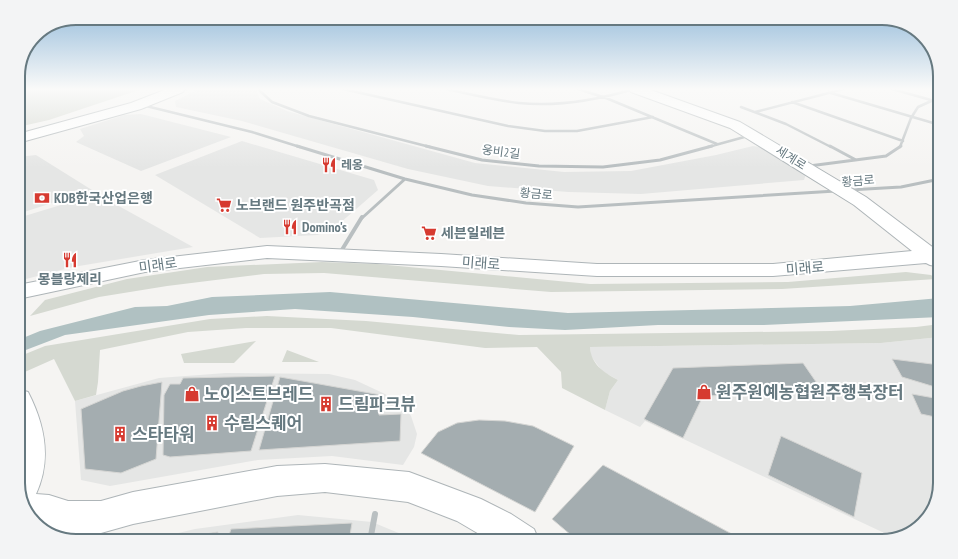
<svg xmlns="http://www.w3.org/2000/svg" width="958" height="559" font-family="'PT Sans Narrow','Noto Sans KR',sans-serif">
<rect width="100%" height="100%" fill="#f5f4f2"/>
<path fill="#e5e6e5" d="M199,89h57l4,10 27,12 188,52 89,9 67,-1 85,-16 37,-9 12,2 41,26 -2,6 -163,14 -72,-2 -81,-6 -80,-17 -166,-48 -66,-14 -1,-6z
M141,114l90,23 -90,34 -65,-29 8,-6 -4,-7 44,-14z
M242,141l132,39 4,10 -46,40 -15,5 -57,3 -105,-63z
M36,155l56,35 -74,24v-57z
M97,194l96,53 -120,20 -55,14v-63z
M940,337v146l-8,29 -21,21 -16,5 -250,-117 -5,6 -35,-17 5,-19 8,-11 -16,-9 -11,-15 -1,-9 291,-4z
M226,373l103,1 26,6 30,14 20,14 6,8 6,18 -3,13 -11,18 -71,-9 -74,4 -148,26 -29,-6 -6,-79 84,-23z
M298,515l74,7 46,19h-273l50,-12z"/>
<path fill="#d5d9d1" d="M18,89h124l-93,31 -31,7z
M322,262l55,2 213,20 198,-2 118,-10 25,3 5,4 -154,10 -231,3 -227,-19 -60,1 -97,12 -68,11 -69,19 15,-16 82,-21 80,-12z
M267,316l99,5 153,14 312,-4 85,-4 24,-3v13l-59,6 -291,4c1,17 13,25 28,33l-8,11 -5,19 -43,-22 -1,-16 -24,-25 -52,1 -154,-20h-85l-58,4 -88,18 -2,32 -2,13 -21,6 -21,-42 -36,16v-18l27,-11 165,-27z
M256,341l-22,22h-50l-3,-9z
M287,350l32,12h-37z"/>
<path fill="#b0c1c2" d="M330,292l238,21 282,-7 90,-8v19l-176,8h-106l-93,5 -56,-3 -96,-10 -118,-8 -86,6 -144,20 -47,18v-13l22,-9 95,-24 32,-1 45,-9z"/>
<path fill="#a4adb0" stroke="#d6d6d4" d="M892,359l48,6v29l-5,-7 -33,-10z
M803,363l20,29 -120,4 -20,42 -39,-19 29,-51z
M275,376l-24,75 -81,6 -7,-2 1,-60 6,-11h10l3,-6z
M280,377l101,18 -2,20 22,-1 -1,27 -141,9z
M162,382l-6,77 -35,14 -36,-4 -4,-60 42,-18 18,-5z
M912,394l28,5v19l-19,-4z
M479,420l26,1 28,5 41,20 -39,66 -114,-59 17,-21 19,-9z
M781,436l81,37 -8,44 -86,-42z
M603,465l142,76h-167l-26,-22z
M352,523l-3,18h-122l4,-12z
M218,532l-3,9h-37l9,-4z"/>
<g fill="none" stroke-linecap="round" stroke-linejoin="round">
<g stroke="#aeb5b8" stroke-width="2">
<path id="secondary" d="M167,89h18l-2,3 -42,17 -123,34v-9l113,-31z
M629,89h19l92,33 126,75 69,52h5v18l-10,-2 -4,-2 -153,13h-176l-156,-10 -174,-8 -122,14 -127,27v-14l127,-25 122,-14 174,8 156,10h176l139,-13 -58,-46 -124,-77 -99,-36z
M18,389l10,3c17,33 24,67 8,102l13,1 19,6h33l32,-9 144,-26 48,-2 84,8 72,27 30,15 23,15 5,12h-48l-34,-20 -49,-19 -83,-10 -48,4 -144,28 -32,9 -17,1 -1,7h-7l-28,-7 1,-7 -9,-1 -14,-14 -8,-25z"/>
</g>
<path stroke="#b9bfc1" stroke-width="2.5" d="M258,89l14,13 37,14 121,31
M343,89l165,37 37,5h32l76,-14
M446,89c24,5 48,11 73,14 39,4 78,-3 115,-14
M578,89l28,9 111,46
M892,89l39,11
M831,93l109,32
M792,102l111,39
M142,105l110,27 48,15
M741,107l45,17 45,23
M755,112l89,-23
M708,147l40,-11
M900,147l11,-29 7,-11 22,-10"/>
<path stroke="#b9bfc1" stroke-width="3" d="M297,146l108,33 67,16 54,8 52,4 258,-16
M426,146l56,14 57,6 64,1 57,-7 52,-14
M830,146l26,14
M809,166l77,-10 15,-10
M849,190l52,-3 39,-8
M362,218l43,-39"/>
<path stroke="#b9bfc1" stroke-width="4" d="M340,253l22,-36"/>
<path stroke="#b9bfc1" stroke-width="6" d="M370,541l5,-27"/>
<use href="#secondary" fill="#fff" fill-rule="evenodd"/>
</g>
<linearGradient id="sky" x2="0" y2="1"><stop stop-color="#91b9d9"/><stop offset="0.53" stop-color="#fafaf9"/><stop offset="1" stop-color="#fafaf9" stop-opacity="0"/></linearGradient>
<rect width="958" height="168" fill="url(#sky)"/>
<defs>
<g id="restaurant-bare" transform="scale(1.2)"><path d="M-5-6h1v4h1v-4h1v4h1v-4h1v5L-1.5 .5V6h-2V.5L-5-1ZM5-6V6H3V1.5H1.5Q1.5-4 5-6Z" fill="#d63a30" stroke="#fff" stroke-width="2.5" paint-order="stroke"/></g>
<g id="bank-bare" transform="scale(1.2)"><path d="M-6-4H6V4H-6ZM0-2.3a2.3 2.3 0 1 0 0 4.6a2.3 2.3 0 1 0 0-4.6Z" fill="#d63a30" stroke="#fff" stroke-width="2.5" paint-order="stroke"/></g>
<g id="supermarket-bare" transform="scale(1.2)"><path d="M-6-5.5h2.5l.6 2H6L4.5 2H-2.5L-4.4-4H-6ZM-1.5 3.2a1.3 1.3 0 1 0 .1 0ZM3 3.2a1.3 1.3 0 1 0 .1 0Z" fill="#d63a30" stroke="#fff" stroke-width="2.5" paint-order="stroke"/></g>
<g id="shop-bare" transform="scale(1.2)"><path d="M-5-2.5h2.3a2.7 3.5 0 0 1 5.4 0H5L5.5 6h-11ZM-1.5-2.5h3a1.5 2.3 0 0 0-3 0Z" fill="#d63a30" stroke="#fff" stroke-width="2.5" paint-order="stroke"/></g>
<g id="building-bare" transform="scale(1.2)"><path d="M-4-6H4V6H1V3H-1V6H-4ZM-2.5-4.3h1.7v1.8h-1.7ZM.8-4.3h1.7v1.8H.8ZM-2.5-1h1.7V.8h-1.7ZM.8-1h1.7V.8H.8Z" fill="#d63a30" stroke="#fff" stroke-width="2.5" paint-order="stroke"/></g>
</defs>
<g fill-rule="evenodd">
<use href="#restaurant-bare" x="329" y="165"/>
<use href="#bank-bare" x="42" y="198"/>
<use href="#supermarket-bare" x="224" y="205"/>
<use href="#restaurant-bare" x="290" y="227"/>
<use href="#supermarket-bare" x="429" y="233"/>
<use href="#restaurant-bare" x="70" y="260"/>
<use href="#shop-bare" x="704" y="392"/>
<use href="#shop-bare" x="192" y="394"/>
<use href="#building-bare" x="326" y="404"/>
<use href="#building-bare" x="212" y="423"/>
<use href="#building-bare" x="120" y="434"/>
</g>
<g text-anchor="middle" stroke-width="4" stroke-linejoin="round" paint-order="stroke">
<g font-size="12" fill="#667980" stroke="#fff">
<text transform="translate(501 152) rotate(7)" y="4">웅비2길</text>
<text transform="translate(791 158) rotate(32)" y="4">세계로</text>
<text transform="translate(858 181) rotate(-4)" y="4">황금로</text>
<text transform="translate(536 194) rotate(5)" y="4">황금로</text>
</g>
<g font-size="12" font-weight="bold" fill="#667980" stroke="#fff" text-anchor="start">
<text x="341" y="169">레옹</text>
</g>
<g font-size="14" font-weight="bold" fill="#667980" stroke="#fff" text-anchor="start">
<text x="54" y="203">KDB한국산업은행</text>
<text x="236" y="210">노브랜드 원주반곡점</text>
<text x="302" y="232">Domino's</text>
<text x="441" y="238">세븐일레븐</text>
<text x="70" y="284" text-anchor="middle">몽블랑제리</text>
</g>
<g font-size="14" fill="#667980" stroke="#fff">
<text transform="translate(481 263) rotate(4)" y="5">미래로</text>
<text transform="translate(158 265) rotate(-8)" y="5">미래로</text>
<text transform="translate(805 268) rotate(-5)" y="5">미래로</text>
</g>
<g font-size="17" font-weight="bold" fill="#667980" stroke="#fff" text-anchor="start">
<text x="716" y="398">원주원예농협원주행복장터</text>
<text x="204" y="400">노이스트브레드</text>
<text x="338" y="410">드림파크뷰</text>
<text x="224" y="429">수림스퀘어</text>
<text x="132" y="440">스타타워</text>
</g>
</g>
<path d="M0 0H958V559H0ZM76 25H882A51 51 0 0 1 933 76V483A51 51 0 0 1 882 534H76A51 51 0 0 1 25 483V76A51 51 0 0 1 76 25Z" fill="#f3f4f5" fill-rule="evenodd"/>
<path fill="none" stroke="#667980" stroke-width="2" d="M76 25H882A51 51 0 0 1 933 76V483A51 51 0 0 1 882 534H76A51 51 0 0 1 25 483V76A51 51 0 0 1 76 25Z"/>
</svg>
